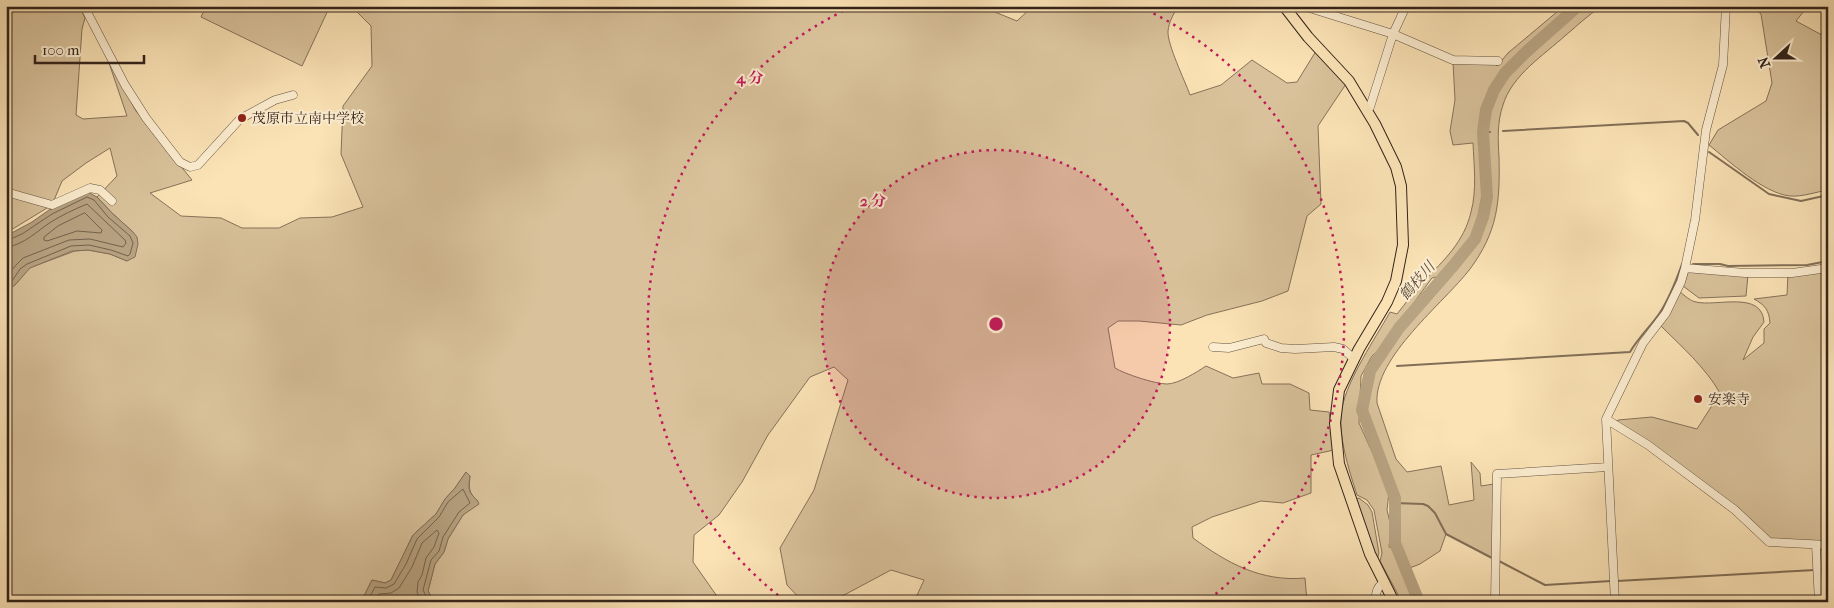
<svg xmlns="http://www.w3.org/2000/svg" width="1834" height="608" font-family="'IM FELL French Canon','Noto Serif JP',serif">
<rect width="100%" height="100%" fill="#fbe3b6"/>
<filter id="stains"><feTurbulence type="fractalNoise" baseFrequency=".004" numOctaves="4"/><feColorMatrix values="0 0 0 0 .2 0 0 0 0 .09 0 0 0 0 .02 0 0 0 .5 -.17"/></filter>
<radialGradient id="worn" r=".72"><stop offset=".6" stop-color="#630" stop-opacity="0"/><stop offset="1" stop-color="#630" stop-opacity=".3"/></radialGradient>
<path fill="#d9c29b" stroke="#86725a" d="M6,6h73l6,12 -3,11 -6,86 7,4 44,-3 -20,-59 29,54 56,69 -42,13 31,23 40,2 21,10h37l21,-10 32,-1 31,-10 -22,-53 2,-48 29,-40 -1,-40 -16,-16 -7,-4h632l37,15 16,-15h146c-6,8 -10,16 -11,25 -1,13 17,50 22,64l31,-10 31,-25 35,23 10,-1 19,-31 30,33 -28,42 3,78 -14,12 -19,75 -26,10 -55,14 -26,10 -42,-4h-21l-10,7 7,40c10,6 40,16 52,16 11,0 30,-12 39,-18l27,12 26,-5 3,11h28l19,9 1,17 19,2 5,38 -23,5v38l-28,10 -22,-2 -49,16 -20,10 1,11c34,25 68,44 112,40l2,24h-393l10,-22 -33,-10 -60,32h-28l-16,-17 -7,-37 34,-58 34,-110 -14,-13 -24,10 -42,58 -26,47 -23,33 -25,20 -1,27 28,40h-287l-6,-11 7,-27 9,-12 4,-13 15,-24 15,-14c-10,-8 -9,-14 -8,-25l-4,-4 -11,16 -10,11 -9,15 -23,21 -22,45 -6,3 -13,-3 -11,22h-355v-312l9,-5 14,-17 46,-17 13,-1 22,4 17,7 6,-29 -21,-19 -15,-16 20,-21 -7,-28 -24,15 -24,18 -10,24 -46,28z
M206,6h124l-28,60 -101,-49z
M1564,6h10c-26,26 -64,47 -81,80 -20,38 -8,63 -8,101 0,28 -12,53 -30,73 -7,9 -11,16 -23,18l-53,72 -7,6 -11,20 -2,47 14,31 4,5 12,33 -2,18 4,17 -2,20 5,2 19,47 3,6h-14l-22,-41 2,-8 -8,-43 -7,-10 -10,-5c-8,-25 -20,-61 -15,-87 6,-30 33,-69 48,-96l7,2c9,-11 17,-23 27,-33 20,-21 40,-39 47,-69 6,-22 3,-46 2,-69l-20,2 -3,-14 5,-31 -2,-38h42l2,4 11,-13z
M1579,6l22,1c-13,8 -23,18 -35,28 -22,20 -54,40 -63,70 -6,17 -5,35 -4,52 1,45 -1,74 -29,112 -26,34 -96,88 -93,134l19,56 11,13 34,-6 8,39 25,-5 -3,-38 9,11 1,13 13,-2 -2,74 -46,-24 -6,17 -20,13 -13,5c-3,-9 -9,-19 -10,-28 -3,-19 1,-38 -4,-57 -6,-25 -34,-61 -28,-88 10,-47 51,-83 81,-117 9,-12 20,-23 27,-36 8,-15 15,-34 15,-51 0,-26 -6,-53 -1,-79 10,-45 60,-78 92,-107z
M1751,6h57l-12,15 24,13 8,-1v157c-12,2 -26,7 -38,6 -27,-3 -61,-35 -81,-51l9,-15 48,-29 6,-18 -11,-69z
M1689,270l59,5 -2,21 -47,2 -16,-12z
M1825,270v42l3,3v228l-59,-3 -153,-118 2,-2 34,-3 45,12 23,-36c-15,-26 -38,-46 -59,-67l11,-17 7,-18c5,4 11,10 17,11 20,5 66,-12 68,20l-11,15 -10,23 21,-17v-14l6,-6c-1,-13 -5,-18 -16,-24l33,-4 1,-21z
M1359,498l9,7 4,7 7,41 -2,7 -22,-61z"/>
<path fill="#b7a281" stroke="#826f58" d="M88,192l9,5 15,16 21,19 4,5 1,7 -3,13 -8,4 -17,-7 -22,-4 -16,1 -42,17 -15,17 -9,5v-54l26,-14 17,-12z
M466,472l4,4c-1,8 -3,15 4,21 5,6 2,0 5,7l-16,11 -15,24 -4,13 -9,12 -7,27 6,11h-73l11,-22 13,3 6,-3 22,-45 23,-21 9,-15 10,-11z"/>
<g fill="none" stroke-linecap="round" stroke-linejoin="round">
<path stroke="#74624e" stroke-width="1" d="M85,213l17,17 -1,3 -24,-2 -30,10 -3,-1v-3l14,-11z
M6,241l16,-7 30,-20 35,-17 7,3 14,17 22,19 3,7 -3,11 -2,2 -17,-6 -22,-5 -18,1 -44,18 -7,5 -8,12 -6,4
M6,247c17,-1 32,-17 45,-25 11,-7 24,-13 36,-18l38,36 1,3 -3,4 -33,-8 -21,1 -46,18 -7,7 -10,12
M367,602l8,-15 11,1 8,-4 12,-20 11,-25 22,-22 9,-15 15,-13 7,14 -11,9 -16,25 -4,14 -8,9 -8,30 6,12
M374,602l5,-8 12,-1 8,-5 13,-21 10,-24 15,-13 2,3 -5,14 -8,11 -4,17 -4,7 -1,10 4,10"/>
<path stroke="#826f58" stroke-width="2" d="M1503,131l181,-10 4,2 10,12
M1483,132h7
M1709,152l60,42 32,7 27,-6
M1693,264h27l8,2 79,-1 21,-4
M1397,366l233,-14c8,-14 20,-25 29,-38 10,-15 17,-33 23,-50
M1394,503l29,1 5,2 7,7 11,21 46,24
M1497,560l48,25 66,-4
M1820,569h8
M1617,581l198,-11"/>
<path stroke="#b7a281" stroke-width="12" d="M1419,602l-24,-59v-45l-33,-88 8,-39 29,-43 55,-63 21,-26 8,-22 4,-20 -4,-65 3,-22 8,-20 11,-17 20,-20 53,-47"/>
<g stroke="#645341" stroke-width="9">
<path id="minor" d="M84,6l41,79 21,33 34,44 10,5 8,-2 42,-46 35,-19 18,-5
M1303,6l90,28 60,26 45,1
M1366,109l4,-2 23,-73 13,-28
M6,192l46,13 38,-17 10,2 12,11
M1685,268l60,5h47l36,-5
M1213,347l16,1 35,-9 2,4 15,5 14,1 39,-2 9,2 11,10
M1606,419l42,26 87,65 34,32 59,3
M1816,545l3,57
M1375,602c1,-8 1,-14 8,-19
M1495,602l2,-128 111,-7
M1615,602l-9,-183 37,-76 23,-30 15,-31 4,-14 10,-48 11,-90 17,-65 3,-59"/>
</g>
<g stroke="#32231a" stroke-width="12">
<path id="major" d="M1284,6l24,31 41,44 26,43 21,43 5,19 2,59 -7,36 -9,21 -28,47 -20,41 -4,33 4,41 31,90 24,48"/>
</g>
<use href="#minor" stroke="#fcedd0" stroke-width="8"/>
<use href="#major" stroke="#fbe3b6" stroke-width="10"/>
</g>
<circle cx="996" cy="324" r="174" fill="#c2185b" fill-opacity=".12"/>
<g fill="none" stroke="#c2185b" stroke-width="2.5" stroke-dasharray="2.5 5">
<circle cx="996" cy="324" r="174"/>
<path d="M784 600A348 348 0 0 1 852 7M1140 7A348 348 0 0 1 1208 600"/>
</g>
<g fill="#8f2418" stroke="#fcedd0" stroke-width="2">
<circle cx="242" cy="118" r="5"/>
<circle cx="1698" cy="399" r="5"/>
</g>
<g text-anchor="middle" stroke-width="4" stroke-linejoin="round" paint-order="stroke">
<g font-size="14" fill="#32231a" stroke="#fcedd0" text-anchor="start">
<text x="252" y="123">茂原市立南中学校</text>
<text x="1708" y="404">安楽寺</text>
</g>
<g font-size="15" font-style="italic" fill="#614f3e" stroke="#fcedd0">
<text transform="translate(1417 281) rotate(-49)" y="5">鶴枝川</text>
</g>
</g>
<circle cx="996" cy="324" r="8" fill="#c2185b" stroke="#fcedd0" stroke-width="2.5"/>
<g font-size="15" text-anchor="middle" font-weight="bold" fill="#c2185b" stroke="#fcedd0" stroke-width="4" stroke-linejoin="round" paint-order="stroke">
<text x="750" y="83">4 分</text>
<text x="873" y="206">2 分</text>
</g>
<rect width="1834" height="608" fill="none" stroke="#fbe3b6" stroke-width="25"/>
<rect x="8" y="8" width="1819" height="593" fill="none" stroke="#32231a" stroke-width="2.5"/>
<rect x="12" y="12" width="1809" height="583" fill="none" stroke="#32231a"/>
<g transform="translate(1776 58) rotate(249)" stroke="#fcedd0" stroke-width="4" paint-order="stroke">
<path d="M0-4L9 19L0 12L-9 19Z" fill="#32231a"/>
<text y="-8" font-size="14" font-weight="bold" text-anchor="middle" fill="#32231a">N</text>
</g>
<path d="M35 55v8h109v-8" fill="none" stroke="#32231a" stroke-width="2.5"/>
<text x="42" y="55" font-size="15" fill="#32231a" stroke="#fcedd0" stroke-width="4" paint-order="stroke">100 m</text>
<rect width="100%" height="100%" filter="url(#stains)"/>
<rect width="100%" height="100%" fill="url(#worn)"/>
</svg>
